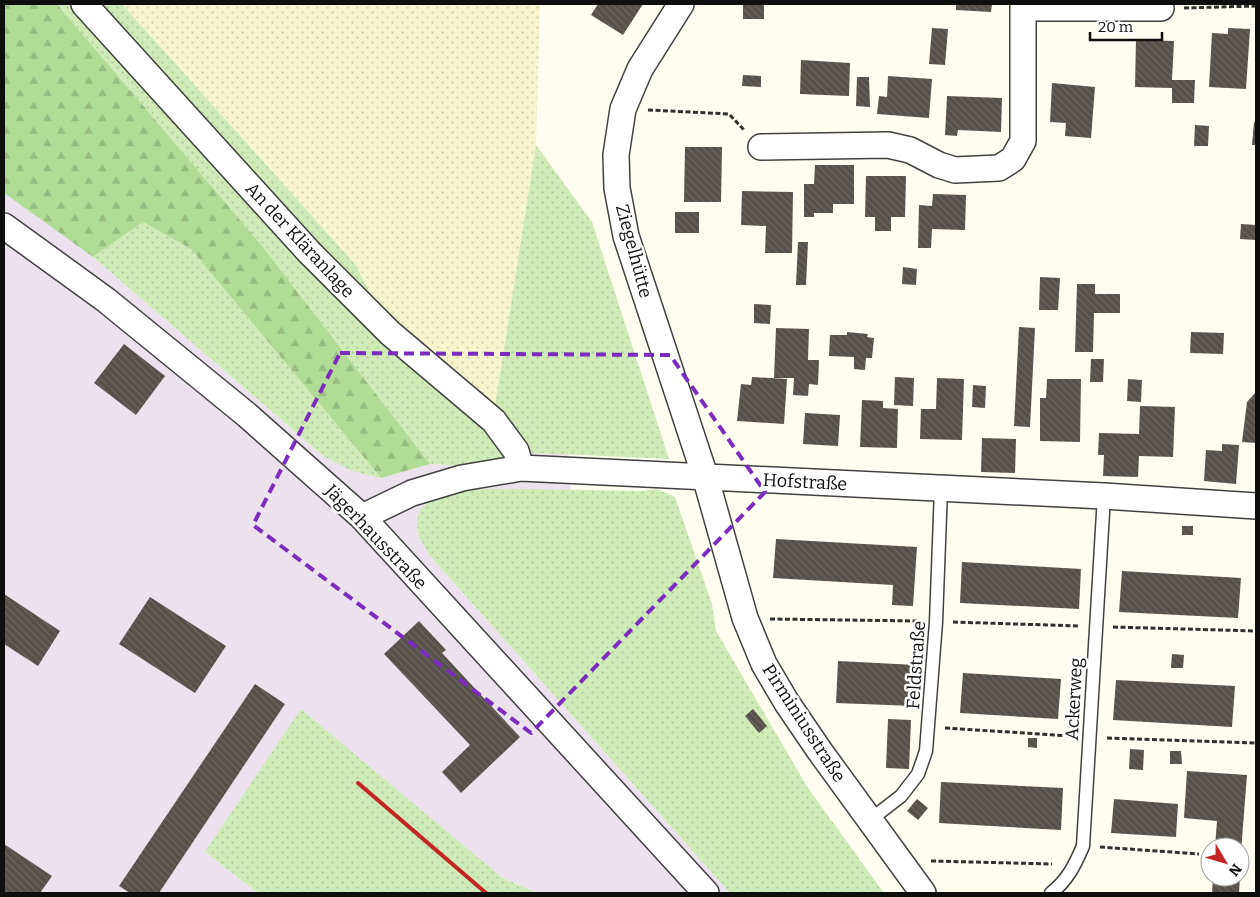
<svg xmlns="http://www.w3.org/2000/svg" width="1260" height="897" font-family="Bitter,serif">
<defs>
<pattern id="farmland-dots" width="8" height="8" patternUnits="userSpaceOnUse" patternTransform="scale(1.25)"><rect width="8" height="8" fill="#f6f5ce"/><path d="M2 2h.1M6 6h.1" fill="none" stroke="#d2d1b0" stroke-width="1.8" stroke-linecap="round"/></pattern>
<pattern id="grass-dots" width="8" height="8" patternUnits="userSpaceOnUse" patternTransform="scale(1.25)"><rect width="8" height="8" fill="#cfebb8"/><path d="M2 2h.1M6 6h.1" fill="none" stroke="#b1c89d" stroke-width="1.8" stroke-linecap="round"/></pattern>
<pattern id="forest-firs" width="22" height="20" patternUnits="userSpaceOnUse" patternTransform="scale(1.25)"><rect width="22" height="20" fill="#b1dc96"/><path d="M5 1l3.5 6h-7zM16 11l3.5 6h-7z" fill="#97bc80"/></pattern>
<pattern id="building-back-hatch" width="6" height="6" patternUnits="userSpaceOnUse" patternTransform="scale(1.25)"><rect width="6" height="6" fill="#57504a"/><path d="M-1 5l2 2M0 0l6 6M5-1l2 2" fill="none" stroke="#6a6560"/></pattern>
</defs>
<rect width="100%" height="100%" fill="#fffdef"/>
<path fill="#ece2ed" d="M4,193l89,64 230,199 58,22 49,-14 33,2 71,-13h34l3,37h-116l-25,66 300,337h-193l-36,-16 -296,-25 53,41h-254z"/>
<path fill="url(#farmland-dots)" d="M122,4h418l-4,141 -41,262 -118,-101 -22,-42z"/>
<path fill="url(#grass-dots)" d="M57,4h65l233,260 22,42 118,100 41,-261 56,77 77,237 -135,-6 -71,13 -33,-2 -167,-217z
M143,222l48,27 190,229 -29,-7 -29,-15 -230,-199z
M531,489l111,2 15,-2 18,8 37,107 4,27 92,157 76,105h-154l-300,-337c-4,-8 -11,-16 -12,-24 -11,-53 82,-42 113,-43z
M301,709l200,168 36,16h-279l-53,-41z"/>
<path fill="url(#forest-firs)" d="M4,4h53l206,243 167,217 -49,14 -190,-229 -48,-27 -50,35 -89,-64z"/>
<path fill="url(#building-back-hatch)" d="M598,4h45l-20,31 -32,-20z
M743,4h21v15h-21z
M956,4h36l-1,8 -35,-2z
M932,28l16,1 -3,36 -16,-1z
M1228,28l22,1 -4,60 -37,-2 3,-54 16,1z
M1136,40l38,1 -2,39h23l-1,23h-22v-15l-37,-1z
M801,60l49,3 -1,33 -49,-2z
M743,75l18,1v11l-19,-1z
M888,76l44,3 -3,39 -52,-4 2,-18 8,1z
M857,77h12l1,30 -14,-1z
M1052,83l43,4 -4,51 -26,-2 1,-13 -16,-1z
M947,96l55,2 -1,34 -43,-2 -1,6 -12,-1z
M1254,122l2,1v22h-4z
M1195,125l14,1 -1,20h-14z
M685,147h37l-1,55h-37z
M815,165h39v39h-21v9h-19v4h-10v-33h10z
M866,176h40l-1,41h-14v14h-16v-14h-10z
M742,191l51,1 -1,61h-27l1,-27 -25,-1z
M933,194l33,1 -1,35 -33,-1 -1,19h-13l1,-43 13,1z
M675,212h24v21h-24z
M1241,224l15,1v15l-16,-1z
M798,242h10l-2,43h-10z
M903,267l14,2 -1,16 -14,-1z
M1040,277l20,1 -2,32h-19z
M1077,284h18v10h25v19h-26l-1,39h-18z
M754,304l17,1 -1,19 -16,-1z
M1019,327l16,1 -5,99 -16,-1z
M776,328l33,1 -1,31h11l-1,25 -9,-1 -1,12 -15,-1 1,-17h-20z
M847,332l21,2 -1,3 7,1 -2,20h-6l-1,12 -11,-1v-12l-25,-1 1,-21h17z
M1191,332l33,1 -1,21 -33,-1z
M124,344l41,32 -29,39 -42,-32z
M1091,359h13l-1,23h-13z
M752,377l35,2 -3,45 -47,-3 4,-37 10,1z
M895,377l19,1 -1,28 -19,-1z
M937,378l27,1 -2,61 -42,-1 1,-30h15z
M1047,379h34l-1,63 -40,-1v-43h6z
M1128,379l14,1 -1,22 -14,-1z
M973,385l13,1 -1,22 -13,-1z
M1256,392v51l-14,-1 5,-40z
M862,400l21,1v7l15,1 -1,39 -37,-1z
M1140,406l35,1 -2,50 -34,-1 -1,21 -35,-1 1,-21h-6l1,-22 40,1z
M805,413l35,2 -2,31 -35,-2z
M982,438l34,1 -1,34 -34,-1z
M1222,444l17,1 -3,39 -32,-3 2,-31 16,1z
M1182,526h11v9h-11z
M776,539l141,8 -4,59 -21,-1 1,-20 -120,-7z
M962,562l119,7 -2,40 -119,-6z
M1122,571l119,7 -3,40 -119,-6z
M4,594l56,37 -22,35 -34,-22z
M150,597l76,49 -31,47 -76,-49z
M419,621l27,29 -4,3 78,84 -59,56 -19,-21 28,-27 -86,-91z
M1172,654l12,1 -1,13h-12z
M838,661l78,4 -2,41 -78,-3z
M963,673l98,6 -3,40 -98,-6z
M1116,680l119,6 -3,41 -119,-7z
M255,684l30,20 -126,189h-29l-11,-7z
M753,709l14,17 -8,7 -14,-17z
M888,719l23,1 -2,49 -23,-1z
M1028,738h9v10l-9,-1z
M1130,749l14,1 -1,20 -14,-1z
M1170,751h11l1,13h-12z
M1187,771l60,4 -6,77 -1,-5h-25l2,-26 -33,-3z
M941,782l122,6 -2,42 -122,-7z
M917,799l11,9 -10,12 -11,-9z
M1114,799l64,5 -2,33 -65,-4z
M4,844l48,32 -12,17h-36z
M1213,877h27l-1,16h-27z"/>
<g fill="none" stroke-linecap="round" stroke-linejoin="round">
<g stroke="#414141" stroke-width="15">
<path id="service" d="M870,820l31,-24 17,-22 8,-23 10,-129 5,-133
M1051,893c16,-12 24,-28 32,-47l21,-350"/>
</g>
<g stroke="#414141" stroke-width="28">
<path id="minor" d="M84,4l225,248 81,81 104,88 22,30 5,17
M681,4l-41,65 -17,40 -7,46 1,33 9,48 79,240 40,142 19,46 23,39 32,47 104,143
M1023,8h138
M761,147l127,-2 22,5 29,15 16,5 44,-2 14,-9 10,-18v-137
M4,226l102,74 141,115 115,102 344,376
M362,517l50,-24 50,-15 59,-10 583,28 152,10"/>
</g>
<path stroke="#303030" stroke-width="3" stroke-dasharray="5 2.5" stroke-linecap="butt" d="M1184,8l72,-2
M648,110l81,4 16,17
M770,619l149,2
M953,622l126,4
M1113,627l143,4
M945,728l126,8
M1107,738l149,5
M1100,847l99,7
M931,861l121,3"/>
<use href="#service" stroke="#fff" stroke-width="12"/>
<use href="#minor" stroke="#fff" stroke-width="25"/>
<path stroke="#c22522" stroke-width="4" d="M358,783l128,110"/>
</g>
<path fill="none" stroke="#7b2cbf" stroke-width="4" stroke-dasharray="10 6" stroke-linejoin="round" d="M340,353l330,2 95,137 -234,241 -278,-208z"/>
<g text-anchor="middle" stroke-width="5" stroke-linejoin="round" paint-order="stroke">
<g font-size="18" fill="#0e0e0e" stroke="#fff">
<text transform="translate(300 240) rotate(47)" y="6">An der Kläranlage</text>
<text transform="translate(634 251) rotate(75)" y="6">Ziegelhütte</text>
<text transform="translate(805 482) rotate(3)" y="6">Hofstraße</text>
<text transform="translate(376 537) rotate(46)" y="6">Jägerhausstraße</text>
<text transform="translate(916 665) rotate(-86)" y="6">Feldstraße</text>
<text transform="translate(1074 699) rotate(-87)" y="6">Ackerweg</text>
<text transform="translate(804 723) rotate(57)" y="6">Pirminiusstraße</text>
</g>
</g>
<rect width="1260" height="897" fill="none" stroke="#0e0e0e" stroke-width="10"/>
<g transform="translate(1225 862) rotate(128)"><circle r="24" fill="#ffffff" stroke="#9f9f9f"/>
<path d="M0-4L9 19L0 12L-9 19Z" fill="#c22522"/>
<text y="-8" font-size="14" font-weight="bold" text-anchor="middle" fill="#0e0e0e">N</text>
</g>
<path d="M1090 32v8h72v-8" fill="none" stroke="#0e0e0e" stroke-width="2.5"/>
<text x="1098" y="32" font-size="15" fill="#0e0e0e" stroke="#ffffff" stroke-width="4" paint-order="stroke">20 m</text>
</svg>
